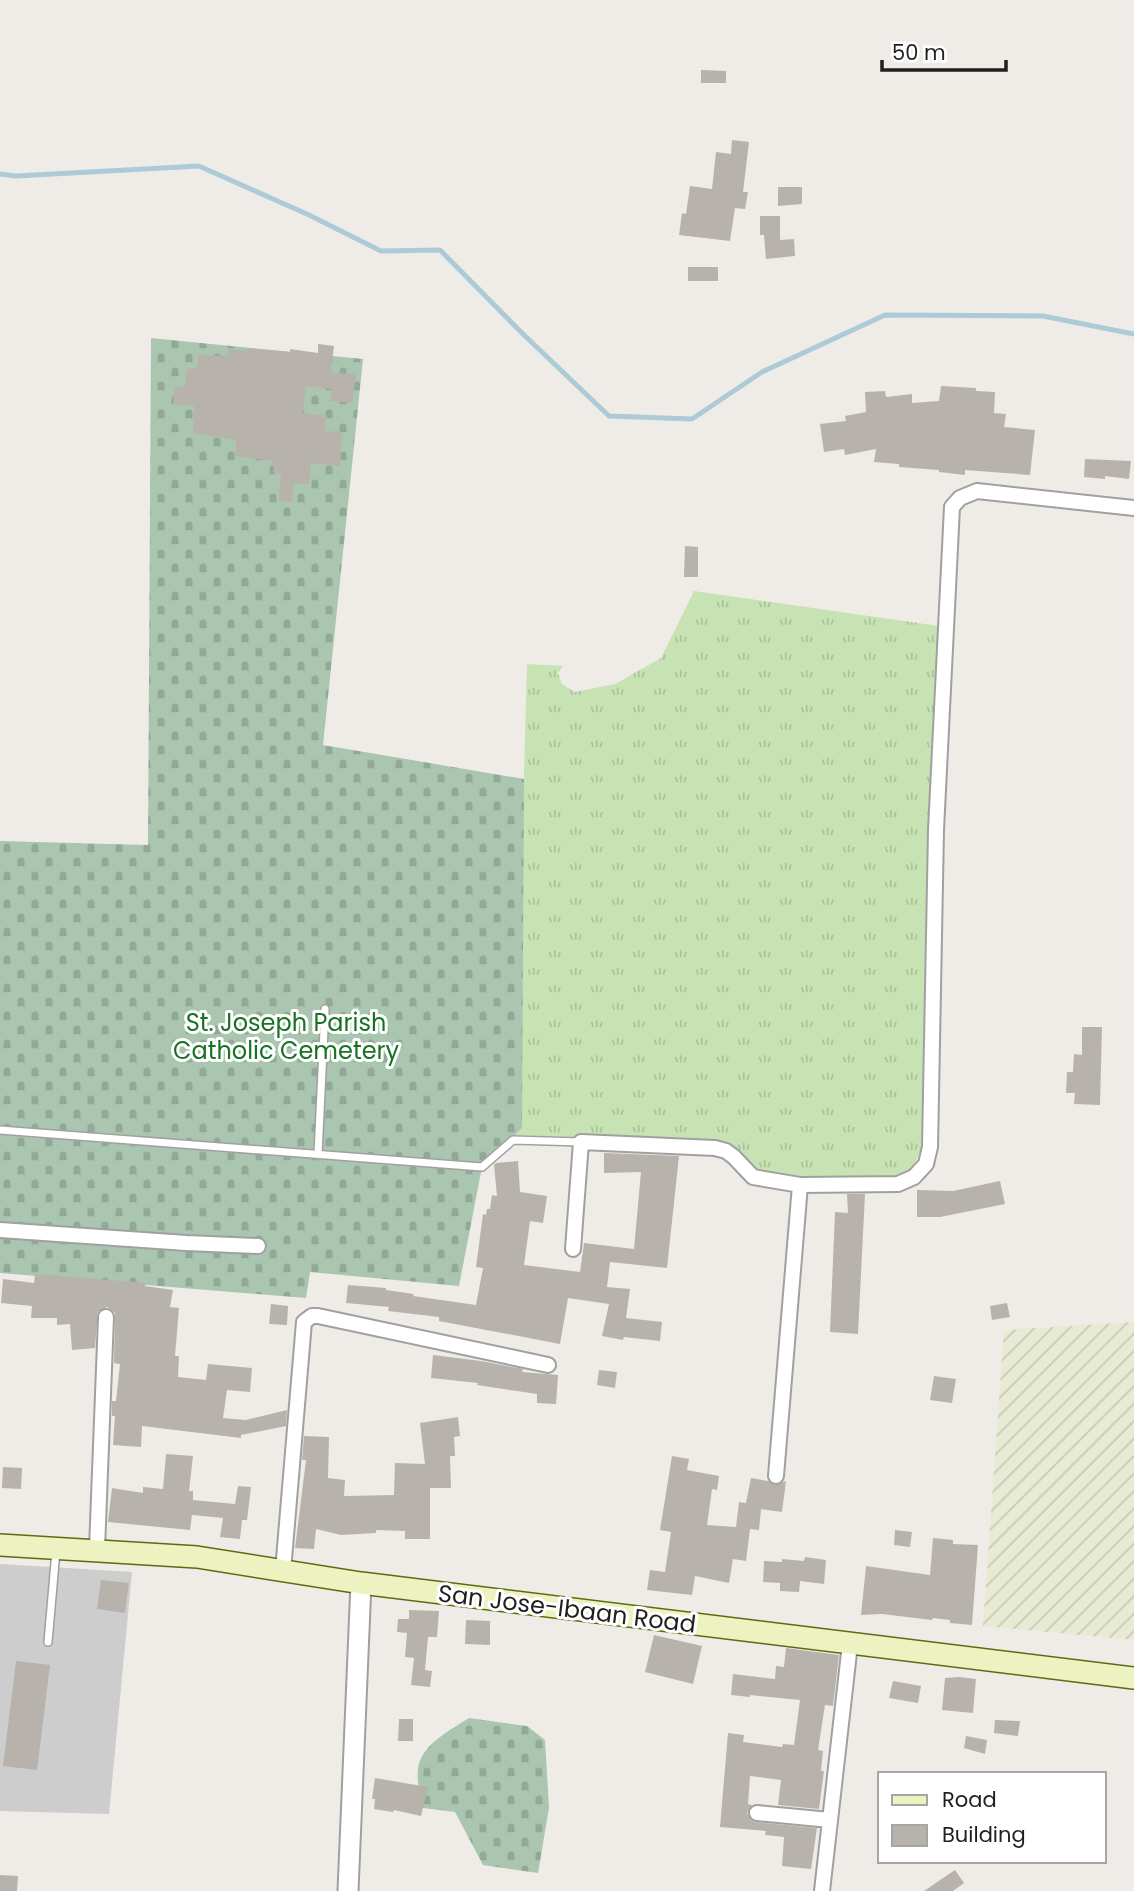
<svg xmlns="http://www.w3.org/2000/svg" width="1134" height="1891" font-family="Poppins,sans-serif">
<defs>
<pattern id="farmland-furrows" width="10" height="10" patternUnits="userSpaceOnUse" patternTransform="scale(1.75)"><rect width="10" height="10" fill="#e8ebd4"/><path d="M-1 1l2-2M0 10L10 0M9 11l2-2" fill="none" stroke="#c7c9b6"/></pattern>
<pattern id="grass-tufts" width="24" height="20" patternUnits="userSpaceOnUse" patternTransform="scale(1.75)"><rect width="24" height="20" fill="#c8e3b3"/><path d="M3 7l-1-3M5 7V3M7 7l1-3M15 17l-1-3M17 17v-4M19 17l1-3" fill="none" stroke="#abc29a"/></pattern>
<pattern id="cemetery-stones" width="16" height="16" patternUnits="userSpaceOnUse" patternTransform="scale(1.75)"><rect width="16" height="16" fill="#aac5b0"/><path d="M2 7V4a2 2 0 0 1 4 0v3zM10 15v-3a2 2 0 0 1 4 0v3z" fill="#92a997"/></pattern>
</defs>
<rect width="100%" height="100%" fill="#efece7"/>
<path fill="#cdcdcd" d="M0,1564l132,8 -23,242 -109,-3z"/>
<path fill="url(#farmland-furrows)" d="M1134,1322v318l-151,-14 21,-296z"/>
<path fill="url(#grass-tufts)" d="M694,591l245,35 -18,524 -9,19 -14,9 -96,1 -45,-5 -42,-33 -201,-6 13,-471 36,2 -5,7 4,11 13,8 40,-8 46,-26z"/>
<path fill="url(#cemetery-stones)" d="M151,338l212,21 -40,386 201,34 -2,349 -40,39 -23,119 -149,-14 -4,26 -306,-25v-432l148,4z
M469,1718l58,8 18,14 4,68 -11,65 -55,-8 -28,-53 -32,-4c-2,-12 -7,-27 -5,-39 3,-25 33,-39 51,-51z"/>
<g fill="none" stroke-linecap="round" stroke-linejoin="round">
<path stroke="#accbd7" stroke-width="5" d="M0,174l16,2 183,-10 110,49 72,36 59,-1 83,84 86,82 83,3 70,-47 123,-57 158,1 91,18"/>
</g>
<path fill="#b8b2ad" d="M701,70l25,1v12h-25z
M732,140l17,2 -6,50h5l-3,17 -10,-1 -5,33 -51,-6 3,-22 4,1 4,-28 22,3 4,-37 15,2z
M778,187h24v17l-24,2z
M760,216h20v24l14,-1 1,17 -29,3 -2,-24h-4z
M688,267h30v14h-30z
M318,344l16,2 -3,26 25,3 -4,28 -22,-2 2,-12 -26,-3 -3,27 24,3 -3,15 18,1 -2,34 -29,-3 -2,21 -15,-1 -2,19 -13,-1 2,-27h-7l-1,-13 -38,-5 1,-16 -43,-7 1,-27 -21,-2 2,-18 11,2v-19l11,-1 1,-13 30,1 1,-7 18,2v-3l43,4v-3l28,4z
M941,386l35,2v3l19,1 -1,21 12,1 -2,13 31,3 -5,45 -65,-5v5l-26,-3v-2l-40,-3v-3l-25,-2 2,-13 -31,6 -1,-6 -20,3 -4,-28 26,-3 -1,-5 21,-4 -1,-20 20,-1 1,6 26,-3v9l27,-2z
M1085,459l46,2 -2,18 -24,-3v3l-21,-2z
M685,546l13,1v30h-14z
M1082,1027h20l-2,78 -26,-1 1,-11h-9l1,-21h6l1,-18 8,1z
M604,1153l75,3 -12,112 -57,-6 -3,25 23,2 -4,29 36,4 -2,19 -36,-4 -1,3 -21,-4 7,-32 -41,-6 -8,46 -121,-23v-4l-51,-6 1,-4 -43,-4 2,-18 38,3v2l28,4 -1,2 63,9 7,-37 -7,-1 7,-53 3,1 1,-6h3l2,-14 5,1 -3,-31 2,-2 22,-2 2,31 27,4 -4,27 -13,-2 -6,44 56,7 4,-29 50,6 7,-77 -37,1z
M1000,1181l5,23 -65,13h-23v-27l36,1z
M847,1194h18l-7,140 -28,-2 5,-120 13,1z
M35,1274l110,9v3l28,4 -3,17 9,1 -4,48h4l-1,21 28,3 2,-16 44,4 -2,24 -23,-2 -4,28 23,2 41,-10 -1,16 -45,9v3l-99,-12 -1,21 -28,-2 2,-29h-3v-15h4l4,-37 -6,-1 1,-50 -8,-6 -9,5 -3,36 -23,2 -2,-26 -13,1v-7h-26l1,-12 -31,-3 2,-24 31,4z
M1007,1303l3,14 -18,3 -2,-14z
M271,1304l17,2 -1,19 -18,-1z
M433,1355l48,6 42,8 -1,3 36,3 -2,29 -19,-1v-9l-60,-9 1,-2 -47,-5z
M599,1370l18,2 -2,16 -18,-3z
M934,1376l22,3 -4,24 -22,-3z
M458,1417l2,19 -6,1 1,19h-5l1,32h-21v51h-25v-8l-29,-1v3l-35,2 -25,-6 -2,20 -19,-1 11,-88h-4l2,-24 25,1 -1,41 17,2 -1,16 50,-1 1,-32 30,1 -5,-41z
M166,1454l27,2 -4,35h4v9l42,4 3,-18 13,1 -4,33h-5l-2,19 -20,-2 3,-19 -31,-3 -2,15 -82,-8 4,-34 31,5v-6l20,2z
M672,1456l17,3 -2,11 32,6 -2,14 -5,-1 -5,36 29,2 3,-25 7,1 5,-25 17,3 7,4 11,-4 -4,31 -21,-3 -2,21 -9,-1 -4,32 -13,-2 -4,24 -34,-7 -3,19 -45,-5 3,-20 15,2 6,-40 -11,-2z
M3,1467l19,1 -1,21 -19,-1z
M895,1530l17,2 -2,15 -16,-2z
M933,1538l20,2v4l25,1 -6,80 -22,-2v-3l-17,-2 -1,2 -50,-6 -21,1 5,-49 64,9z
M805,1557l21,3 -2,24 -24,-3 -1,11 -19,-1v-8l-17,-1 1,-21 18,1v-3l22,2z
M101,1580l28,3 -4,30 -28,-4z
M409,1610l30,1 -2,26h-9l-3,33 7,1 -2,16 -19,-2 3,-27 -9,-1 2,-24 -10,-1 1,-13h11z
M466,1620l24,1v24l-25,-1z
M654,1635l48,11 -9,38 -48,-12z
M786,1648l53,7 -6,51 -8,-1 -7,45 5,1 -2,20h3l-5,38 -41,-4 3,-25 -31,-4 -2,28 4,1 -5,8 4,7 4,2 62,6 -6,41 -29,-3 2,-29 -19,-2 1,-4 -46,-4 8,-94 16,2 -1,7 39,5 1,-3 11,1 6,-45 -50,-5v2l-19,-2 2,-21 42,5 1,-13 8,1z
M16,1661l34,4 -13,105 -34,-4z
M959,1677l17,2 -3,34 -31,-3 3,-32z
M893,1681l28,5 -3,17 -29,-5z
M399,1719h14v22h-15z
M995,1720l25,1 -2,15 -24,-3z
M966,1736l21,4 -2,14 -21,-6z
M375,1778l53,9 -7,29 -27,-6 -1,2 -19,-3 1,-10h-3z
M955,1870l9,13 -11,8h-29z
M0,1875l18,1 -1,15h-17z"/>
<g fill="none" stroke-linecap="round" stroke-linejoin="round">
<g stroke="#a0a0a0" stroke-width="10">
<path id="service" d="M0,1130l482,37 31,-27 68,2
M318,1154l7,-145
M48,1642l8,-91"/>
</g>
<g stroke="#a0a0a0" stroke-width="18">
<path id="minor" d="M0,1230l186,13 72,3
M573,1249l8,-107 134,6 11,3 8,6 19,20 47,8 98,-1 16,-7 12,-13 4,-17 6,-317 16,-323 8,-9 17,-7 157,17
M776,1476l24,-291
M97,1549l9,-232
M283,1571l21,-249 8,-6h6l230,49
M757,1813l73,7
M822,1891l28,-247"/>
</g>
<g stroke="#a0a0a0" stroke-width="23">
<path id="tertiary" d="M348,1891l13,-308"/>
</g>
<g stroke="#5d6a12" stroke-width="24">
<path id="secondary" d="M0,1545l197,12 164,26 773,95"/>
</g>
<use href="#service" stroke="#fff" stroke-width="7"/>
<use href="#minor" stroke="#fff" stroke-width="14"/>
<use href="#tertiary" stroke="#fff" stroke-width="19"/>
<use href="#secondary" stroke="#edf2c1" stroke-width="21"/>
</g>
<g text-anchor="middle" stroke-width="6" stroke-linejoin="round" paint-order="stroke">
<g font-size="24" fill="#197124" stroke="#fff">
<text x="286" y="1031">St. Joseph Parish<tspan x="286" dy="28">Catholic Cemetery</tspan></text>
</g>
<g font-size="24" fill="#1f1f1f" stroke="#fff">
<text transform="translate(567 1609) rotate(7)" y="8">San Jose-Ibaan Road</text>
</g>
</g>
<rect x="878" y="1772" width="228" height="91" fill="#ffffff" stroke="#a5a5a5" stroke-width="2"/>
<rect x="892" y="1795" width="35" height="10" fill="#edf2c1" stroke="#a5a5a5" stroke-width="2"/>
<text x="942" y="1807" font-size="21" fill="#1f1f1f">Road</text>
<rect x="892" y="1825" width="35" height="21" fill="#b8b2ad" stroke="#a5a5a5" stroke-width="2"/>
<text x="942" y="1842" font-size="21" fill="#1f1f1f">Building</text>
<path d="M882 60v10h124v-10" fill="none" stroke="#1f1f1f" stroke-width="3.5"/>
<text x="892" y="60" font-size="21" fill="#1f1f1f" stroke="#ffffff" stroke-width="5" paint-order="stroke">50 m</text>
</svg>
